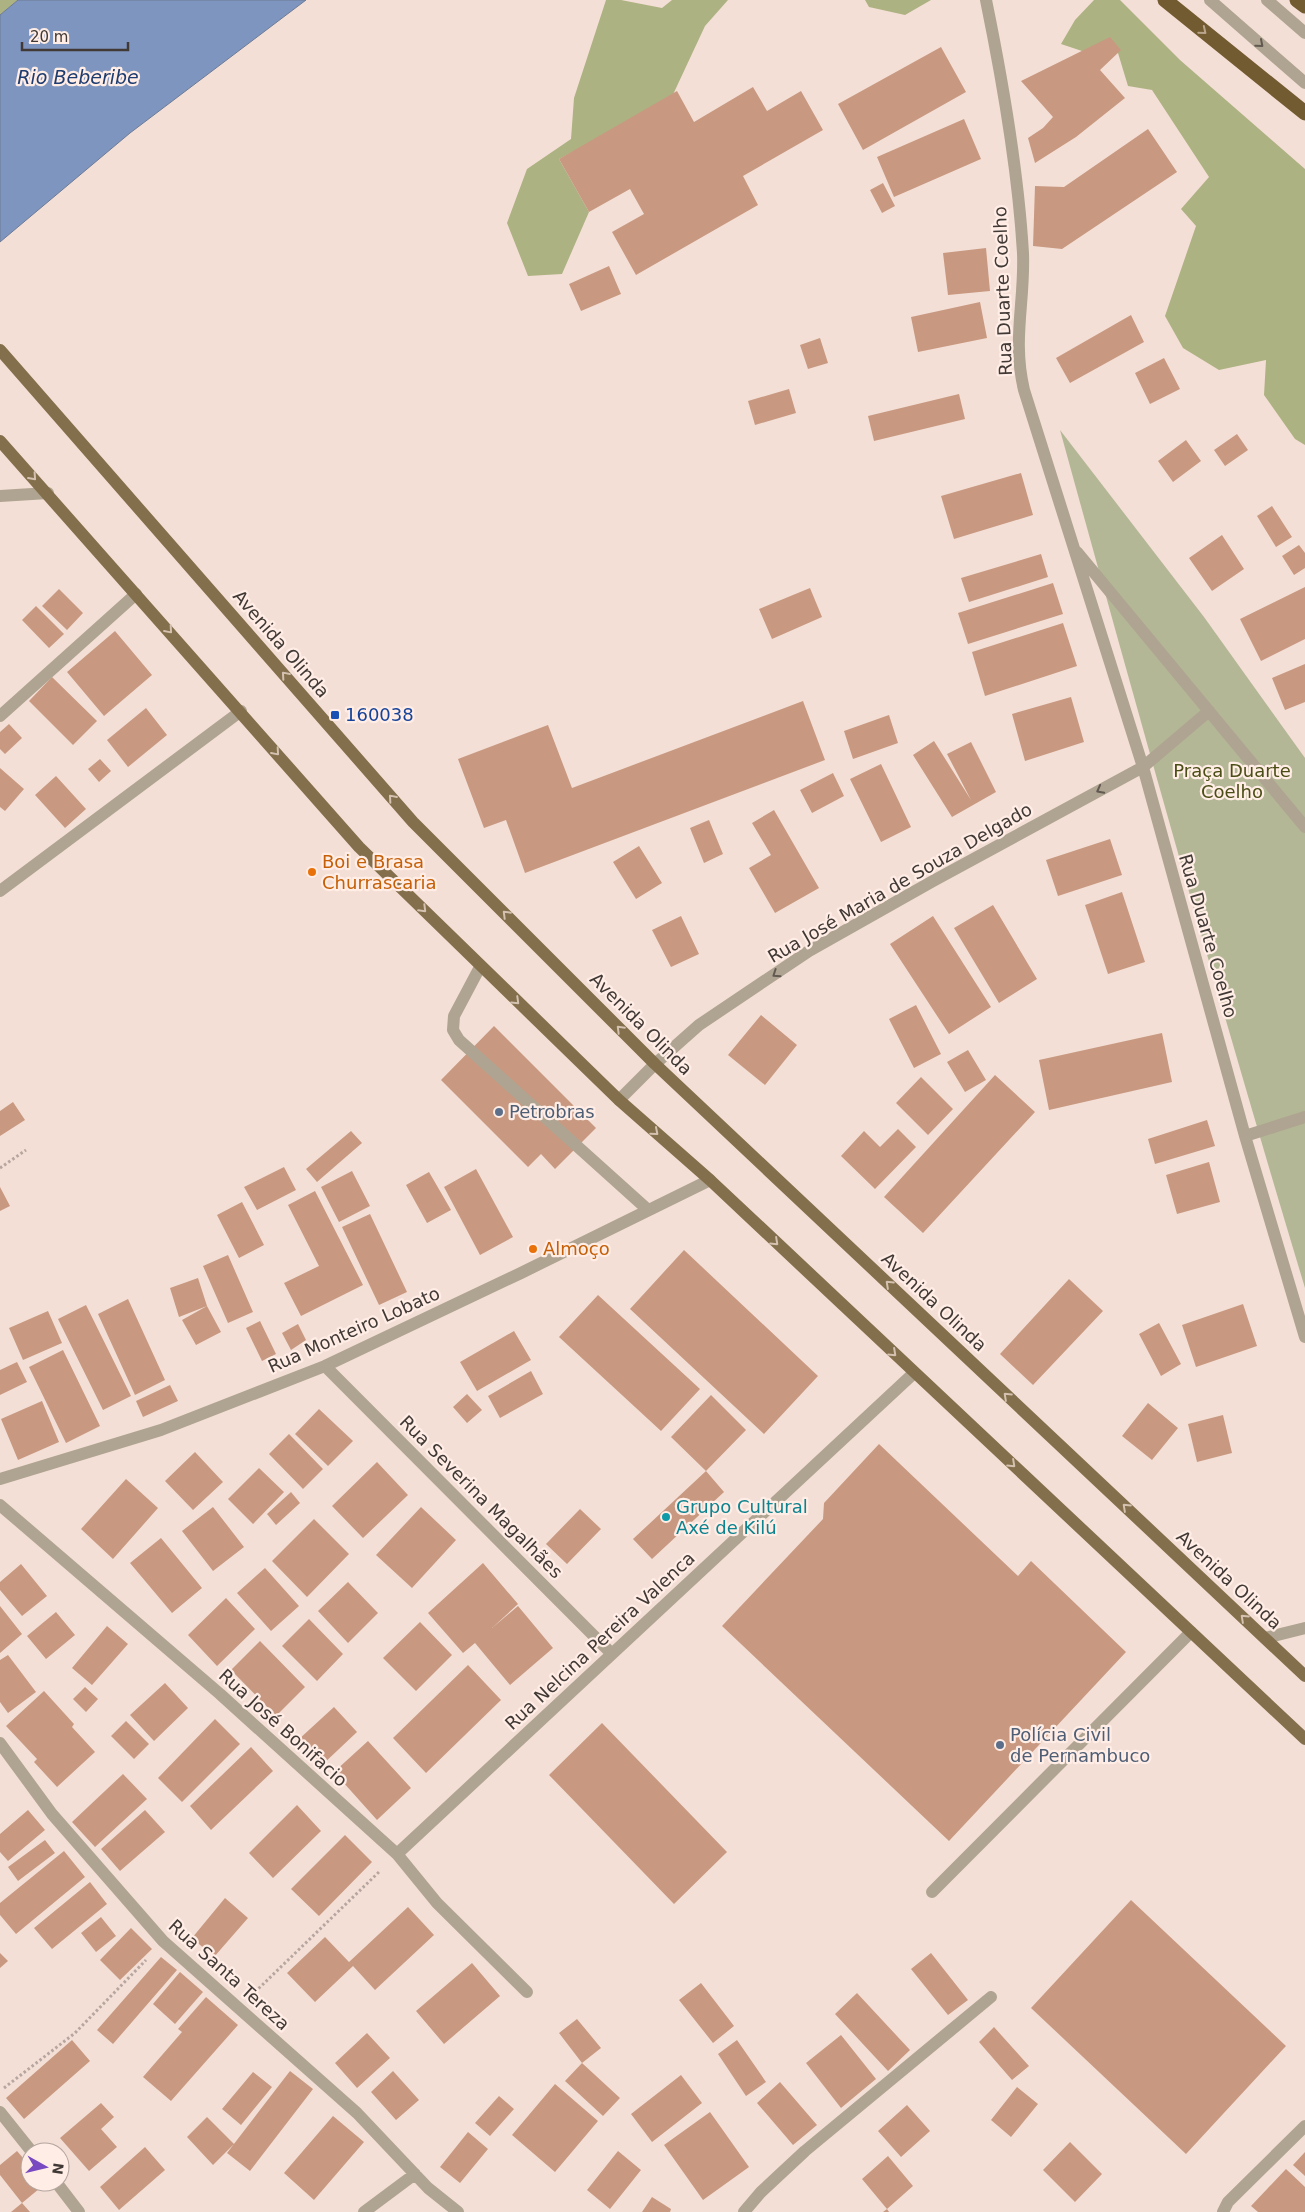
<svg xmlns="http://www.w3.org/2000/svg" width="1305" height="2212" font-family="'DejaVu Sans',sans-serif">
<rect width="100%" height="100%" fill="#f4dfd6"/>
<path fill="#b3b796" d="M1060,430l144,187 101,141v530c-86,-285 -166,-571 -245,-858z"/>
<path fill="#adb282" d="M0,0h18l-18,15z
M606,0h15l41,8 10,-8h56l-23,26 -35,75 -111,58 30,53 -27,62 -34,2 -21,-53 20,-54 44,-30 3,-41z
M865,0h66l-26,15 -36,-8z
M1094,0h26l60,60 125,109v276l-10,-6 -31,-44 2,-35 -47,10 -36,-22 -18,-32 31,-90 -15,-17 28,-32 -57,-87 -24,-4 -10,-33 -27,1 -30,-10 14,-24z"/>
<path fill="#7e96bf" stroke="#6c7a96" d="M18,0h288l-176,133 -130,109v-227z"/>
<path fill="#c89980" d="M1110,37l11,13 -21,20 25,28 -49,39 -41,26 -7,-25 15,-10 10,-11 -32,-36z
M941,47l25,45 -103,58 -25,-46z
M753,87l14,24 34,-20 22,39 -80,46 15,29 -122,70 -24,-43 32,-18 -14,-25 -41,23 -30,-53 118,-68 17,31z
M964,119l17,40 -87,38 -17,-40z
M1148,129l29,43 -115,77 -29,-3 2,-60 29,1z
M883,183l12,23 -13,7 -12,-23z
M986,248l4,43 -42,4 -5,-42z
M609,266l12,28 -40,17 -12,-27z
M980,302l7,36 -69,14 -7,-35z
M1131,315l13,27 -74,41 -14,-25z
M820,338l8,25 -20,6 -8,-24z
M1164,358l16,31 -30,15 -15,-31z
M789,389l7,24 -41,12 -7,-24z
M959,394l6,25 -91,22 -6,-25z
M1237,434l11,16 -23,16 -11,-16z
M1186,440l15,21 -28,21 -15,-21z
M1021,473l12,42 -79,24 -13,-43z
M1272,506l20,31 -16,10 -19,-31z
M1222,535l22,34 -32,22 -23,-33z
M1299,545l6,8v15l-11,7 -12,-19z
M1041,554l7,23 -79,25 -8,-24z
M1053,583l10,31 -95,30 -10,-31z
M1305,587v52l-44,22 -21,-42z
M810,588l12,29 -50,22 -13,-30z
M59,589l24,24 -16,17 -25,-24z
M36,606l28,28 -15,14 -27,-28z
M1063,623l14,43 -92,30 -13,-44z
M115,631l37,44 -48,41 -37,-44z
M1305,664v38l-20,8 -13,-32z
M52,677l45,44 -24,24 -44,-44z
M1071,697l13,45 -59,19 -13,-47z
M803,701l22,59 -300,113 -19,-53 -22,8 -26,-69 90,-34 24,63z
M146,708l21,27 -39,32 -21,-27z
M889,715l9,28 -45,16 -9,-28z
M9,724l13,14 -17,16 -5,-5v-17z
M934,741l37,59 -24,-46 24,-12 25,50 -44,25 -39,-62z
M100,759l11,12 -12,11 -11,-13z
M881,764l30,63 -30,15 -31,-63z
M0,768l24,21 -19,22 -5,-4z
M833,773l11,23 -32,17 -12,-23z
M56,776l30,33 -21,19 -30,-33z
M774,810l45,78 -44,25 -26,-45 22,-13 -19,-32z
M709,820l14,34 -19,9 -14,-35z
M1110,839l12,36 -64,21 -12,-36z
M639,846l23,37 -26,16 -23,-37z
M1122,892l23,70 -37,12 -23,-69z
M993,905l44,74 -38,24 -45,-75z
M681,916l18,38 -28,13 -19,-37z
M933,916l58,91 -42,27 -59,-90z
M916,1005l25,49 -27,14 -25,-49z
M761,1015l36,30 -32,40 -37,-30z
M494,1026l102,102 -41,41 -14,-15 -13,13 -87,-87z
M1162,1033l10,49 -123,28 -10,-50z
M968,1050l18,30 -21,12 -18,-30z
M995,1075l40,37 -112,121 -39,-36z
M921,1077l32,32 -25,26 -32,-32z
M13,1102l12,18 -25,16v-25z
M1207,1120l8,26 -60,18 -7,-25z
M898,1129l18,18 -41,42 -34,-33 23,-25 16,16z
M351,1131l11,12 -45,39 -11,-13z
M1209,1162l11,40 -43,12 -11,-39z
M284,1167l12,23 -39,20 -13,-23z
M476,1169l37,68 -33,18 -36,-68z
M352,1171l18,35 -31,16 -18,-35z
M429,1172l22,38 -24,13 -21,-38z
M0,1187l10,19 -10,5z
M315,1191l48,94 -62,31 -17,-33 35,-17 -31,-61z
M242,1202l22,43 -25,13 -22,-43z
M370,1214l37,78 -28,13 -37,-78z
M684,1250l134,126 -54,58 -134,-125z
M228,1255l25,57 -25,11 -25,-57z
M198,1278l9,28 14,26 -25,13 -14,-25 25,-14 -28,11 -9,-29z
M1069,1279l34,32 -70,74 -33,-31z
M598,1295l102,94 -39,42 -102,-94z
M128,1299l37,81 -30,15 -37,-81z
M1243,1304l14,42 -61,21 -14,-42z
M86,1305l45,91 -28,14 -45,-91z
M48,1311l14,32 -39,17 -14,-32z
M260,1321l16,33 -14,7 -16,-33z
M1159,1323l22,41 -20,12 -22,-42z
M298,1324l8,16 -15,10 -9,-17z
M514,1331l17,29 -54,31 -17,-29z
M63,1350l37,76 -34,17 -37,-76z
M17,1362l10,20 -27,13v-25z
M531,1371l12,23 -43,24 -12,-22z
M170,1385l8,16 -35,16 -7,-16z
M467,1394l15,16 -15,13 -14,-16z
M711,1395l35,35 -40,41 -35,-34z
M42,1401l17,41 -41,18 -17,-41z
M1148,1403l30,25 -26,32 -30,-24z
M319,1409l34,32 -25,25 -33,-32z
M1223,1415l9,38 -35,9 -9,-38z
M289,1434l34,35 -20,20 -34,-35z
M879,1444l139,132 13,-15 95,91 -177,189 -227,-215 101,-107 1,-16z
M195,1452l28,30 -30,28 -28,-29z
M377,1462l31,33 -45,43 -31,-32z
M259,1468l25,24 -31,32 -25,-25z
M706,1471l18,21 -72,67 -19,-20z
M126,1479l32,29 -45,51 -32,-30z
M291,1492l9,11 -24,22 -9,-11z
M213,1507l31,40 -31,24 -31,-40z
M421,1507l35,33 -44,48 -36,-33z
M580,1509l21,20 -34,35 -21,-20z
M314,1519l35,35 -42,43 -35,-36z
M161,1538l41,50 -30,25 -42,-50z
M483,1563l35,41 -26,24 26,-22 35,42 -43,37 -35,-42 -12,10 -35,-40z
M21,1564l26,32 -25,20 -22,-26v-8z
M265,1568l34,38 -28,25 -34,-38z
M348,1582l30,31 -30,30 -30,-32z
M226,1598l29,31 -38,37 -29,-31z
M0,1606l22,28 -22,19z
M56,1612l19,23 -29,24 -19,-23z
M309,1619l34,35 -26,27 -35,-35z
M420,1622l32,33 -36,36 -33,-33z
M107,1626l21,18 -36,41 -20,-17z
M260,1641l45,46 -29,29 -45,-46z
M8,1655l28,37 -28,21 -8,-11v-42z
M468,1665l33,35 -75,73 -33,-35z
M165,1683l23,25 -34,33 -24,-26z
M85,1687l13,12 -12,13 -13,-13z
M44,1691l30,33 -2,3 23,25 -38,35 -23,-25 3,-3 -31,-33z
M334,1707l23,25 -36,34 -23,-26z
M215,1719l25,25 -58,58 -24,-24z
M126,1721l23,23 -15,15 -23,-23z
M602,1723l125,129 -53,52 -125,-129z
M368,1741l43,47 -34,32 -43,-48z
M251,1747l22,24 -62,59 -21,-24z
M123,1774l24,25 -52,48 -23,-25z
M297,1805l24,26 -48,47 -24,-25z
M28,1810l17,20 -37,31 -8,-9v-18z
M145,1810l20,22 -45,39 -19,-22z
M345,1835l27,27 -53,54 -28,-27z
M45,1840l10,13 -37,28 -10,-14z
M64,1851l21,26 -69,57 -16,-19v-12z
M90,1882l17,22 -55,45 -18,-21z
M225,1898l23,20 -34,39 -22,-19z
M1131,1900l155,146 -100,108 -155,-146z
M408,1907l26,28 -59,55 -22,-24 -38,36 -28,-29 38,-36 24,25z
M101,1917l15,19 -20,16 -15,-19z
M131,1928l21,21 -32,31 -20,-20z
M0,1953l8,8 -8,7z
M931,1953l37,47 -20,15 -37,-46z
M161,1957l16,13 -64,74 -16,-14z
M472,1963l28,33 -56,48 -28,-33z
M180,1972l23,20 -28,32 -22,-20z
M701,1983l33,43 -21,17 -34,-43z
M857,1993l53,57 -22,21 -53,-57z
M206,1997l32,28 -67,76 -28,-24 39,-45 -4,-3z
M577,2019l24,29 -19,15 -23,-30z
M994,2027l35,39 -17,14 -33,-38z
M367,2033l23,25 -33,30 -22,-25z
M841,2035l35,44 -35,29 -35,-45z
M72,2040l18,21 -66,58 -18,-21z
M737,2040l29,42 -20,14 -28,-42z
M582,2063l38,35 -17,18 -38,-35z
M290,2071l23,18 -63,82 -23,-18z
M393,2071l26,29 -23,20 -25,-28z
M253,2072l19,15 -31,38 -19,-16z
M681,2075l21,28 -50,39 -21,-28z
M780,2082l37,43 -24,20 -36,-42z
M555,2084l43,37 -43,51 -43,-37z
M1017,2087l21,17 -27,33 -20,-17z
M499,2096l15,13 -24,27 -15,-13z
M101,2103l13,14 -13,12 16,18 -28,24 -29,-33z
M907,2105l23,26 -29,26 -23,-26z
M710,2112l39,55 -46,33 -39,-55z
M333,2116l31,26 -50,58 -30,-27z
M207,2117l27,27 -21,21 -26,-28z
M468,2132l20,17 -28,34 -20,-16z
M1070,2142l32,32 -27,28 -32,-32z
M145,2147l20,23 -46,40 -19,-23z
M17,2151l13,15v16h13l2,2 -23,19 -22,-28v-10z
M618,2151l23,19 -31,39 -23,-19z
M1305,2152v24l-12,-11z
M888,2156l25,30 -26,23 2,3h-6l4,-3 -25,-30z
M1286,2169l19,18v25h-47l-7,-6z
M652,2197l19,12 -1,3h-28z
M22,2203l8,9h-19z"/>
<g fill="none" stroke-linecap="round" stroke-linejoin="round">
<path stroke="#b6a69f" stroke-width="3" stroke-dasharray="2.5 2.5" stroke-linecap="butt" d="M0,1168l26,-18
M255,1992l125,-121
M4,2088l71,-55 71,-73"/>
<path stroke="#afa491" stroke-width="12" d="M986,0c17,83 32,168 37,253 2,49 -11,86 1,137l119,377 102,369 60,201
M1210,0l95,83
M1267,0l38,33
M0,496l48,-3
M1077,552l228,275
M0,716l136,-122
M0,891l241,-180
M480,967l-26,49 -1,14 6,10 188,169
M619,1100l36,-36 44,-39 110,-74 124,-70 210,-114 66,-56
M1245,1136l60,-19
M325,1366l287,288
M0,1479l161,-49 164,-64 196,-93 189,-93
M0,1505l220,189 177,160 40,49 90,89
M1265,1638l40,-10
M0,1743l52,71 111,127 194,172 71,75 30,24
M397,1854l517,-481
M932,1892l259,-260
M0,2112l32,40
M56,2182l23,30
M364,2212l51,-38
M744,2212l17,-20 44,-41 186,-154
M1223,2212l5,-10 77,-76"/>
<path stroke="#836f4b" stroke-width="12" d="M0,350l413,472 242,242 650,612
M0,441l359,406 260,253 91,80 595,559"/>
<path stroke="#735b31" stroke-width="15" d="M1165,0l140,113
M1297,0l8,6"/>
</g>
<defs><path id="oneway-chevron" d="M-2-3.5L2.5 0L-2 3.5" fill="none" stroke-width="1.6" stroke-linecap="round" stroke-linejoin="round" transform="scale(1.25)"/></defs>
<use stroke="#b9a48c" href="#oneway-chevron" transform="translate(1203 31) rotate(39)"/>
<g stroke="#625951">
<use href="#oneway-chevron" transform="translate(1260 44) rotate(41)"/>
<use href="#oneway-chevron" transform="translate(1100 790) rotate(152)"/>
<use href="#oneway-chevron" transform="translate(776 974) rotate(146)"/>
</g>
<g stroke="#d4c1b0">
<use href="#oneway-chevron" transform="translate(33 477) rotate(48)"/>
<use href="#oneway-chevron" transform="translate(169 630) rotate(49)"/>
<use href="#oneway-chevron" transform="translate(285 675) rotate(-131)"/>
<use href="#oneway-chevron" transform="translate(276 752) rotate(49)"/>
<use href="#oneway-chevron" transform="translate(392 798) rotate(-131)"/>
<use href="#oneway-chevron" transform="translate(423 909) rotate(45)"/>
<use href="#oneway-chevron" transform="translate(506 914) rotate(-135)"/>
<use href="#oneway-chevron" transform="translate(516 1001) rotate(44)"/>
<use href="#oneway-chevron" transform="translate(620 1029) rotate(-135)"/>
<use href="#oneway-chevron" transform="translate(655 1132) rotate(41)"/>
<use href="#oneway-chevron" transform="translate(775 1242) rotate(43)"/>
<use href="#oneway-chevron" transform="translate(889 1284) rotate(-137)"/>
<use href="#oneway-chevron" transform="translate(893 1353) rotate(43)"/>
<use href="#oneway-chevron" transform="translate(1007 1396) rotate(-137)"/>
<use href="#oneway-chevron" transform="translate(1012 1464) rotate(43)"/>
<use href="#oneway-chevron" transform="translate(1126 1507) rotate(-137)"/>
<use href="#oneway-chevron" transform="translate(1244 1618) rotate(-137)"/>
</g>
<rect fill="#1a4fb4" stroke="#ffede6" stroke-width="2" x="330" y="710" width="10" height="10" rx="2.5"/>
<g fill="#e8710a" stroke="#ffede6" stroke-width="2">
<circle cx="312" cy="872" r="5"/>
<circle cx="533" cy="1249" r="5"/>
</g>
<g fill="#5c6f8a" stroke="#ffede6" stroke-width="2">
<circle cx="499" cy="1112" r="5"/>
<circle cx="1000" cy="1745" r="5"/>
</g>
<circle fill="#0f9aa8" stroke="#ffede6" stroke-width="2" cx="666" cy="1517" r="5"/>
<g text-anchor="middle" stroke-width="4.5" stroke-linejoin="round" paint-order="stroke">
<g font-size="18" fill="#413935" stroke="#ffede6">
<text transform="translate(1003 291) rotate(-92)" y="6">Rua Duarte Coelho</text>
<text transform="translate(281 644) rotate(49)" y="6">Avenida Olinda</text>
<text transform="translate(900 883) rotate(-30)" y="6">Rua José Maria de Souza Delgado</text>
<text transform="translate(1208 936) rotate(74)" y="6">Rua Duarte Coelho</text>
<text transform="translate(641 1024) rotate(45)" y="6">Avenida Olinda</text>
<text transform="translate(934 1302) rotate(43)" y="6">Avenida Olinda</text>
<text transform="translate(354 1330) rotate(-24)" y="6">Rua Monteiro Lobato</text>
<text transform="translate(481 1497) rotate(45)" y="6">Rua Severina Magalhães</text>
<text transform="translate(1229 1580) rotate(43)" y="6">Avenida Olinda</text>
<text transform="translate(600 1641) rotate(-43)" y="6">Rua Nelcina Pereira Valenca</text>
<text transform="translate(283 1728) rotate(42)" y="6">Rua José Bonifacio</text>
<text transform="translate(229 1975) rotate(42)" y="6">Rua Santa Tereza</text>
</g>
<g font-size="18" fill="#164399" stroke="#ffede6" text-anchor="start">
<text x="345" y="721">160038</text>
</g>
<g font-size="18" fill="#4a4e16" stroke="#ffede6">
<text x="1232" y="777">Praça Duarte<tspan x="1232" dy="21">Coelho</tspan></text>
</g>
<g font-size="18" fill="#c56008" stroke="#ffede6" text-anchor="start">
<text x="322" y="868">Boi e Brasa<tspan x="322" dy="21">Churrascaria</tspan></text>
<text x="543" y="1255">Almoço</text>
</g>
<g font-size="18" fill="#4e5e75" stroke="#ffede6" text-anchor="start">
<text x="509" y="1118">Petrobras</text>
<text x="1010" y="1741">Polícia Civil<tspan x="1010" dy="21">de Pernambuco</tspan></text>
</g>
<g font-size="18" fill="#0d838f" stroke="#ffede6" text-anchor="start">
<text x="676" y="1513">Grupo Cultural<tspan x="676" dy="21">Axé de Kilú</tspan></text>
</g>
<g font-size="19" font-style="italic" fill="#1d3c6f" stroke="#ffede6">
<text x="78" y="84">Rio Beberibe</text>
</g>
</g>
<g transform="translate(45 2167) rotate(98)"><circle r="24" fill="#ffede6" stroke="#b3a59f"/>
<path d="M0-4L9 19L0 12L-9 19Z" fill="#7949c1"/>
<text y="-8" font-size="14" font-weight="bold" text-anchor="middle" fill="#413935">N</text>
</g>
<path d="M22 42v8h106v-8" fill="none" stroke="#413935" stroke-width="2.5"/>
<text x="30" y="42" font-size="15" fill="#413935" stroke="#ffede6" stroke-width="4" paint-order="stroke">20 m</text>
</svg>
